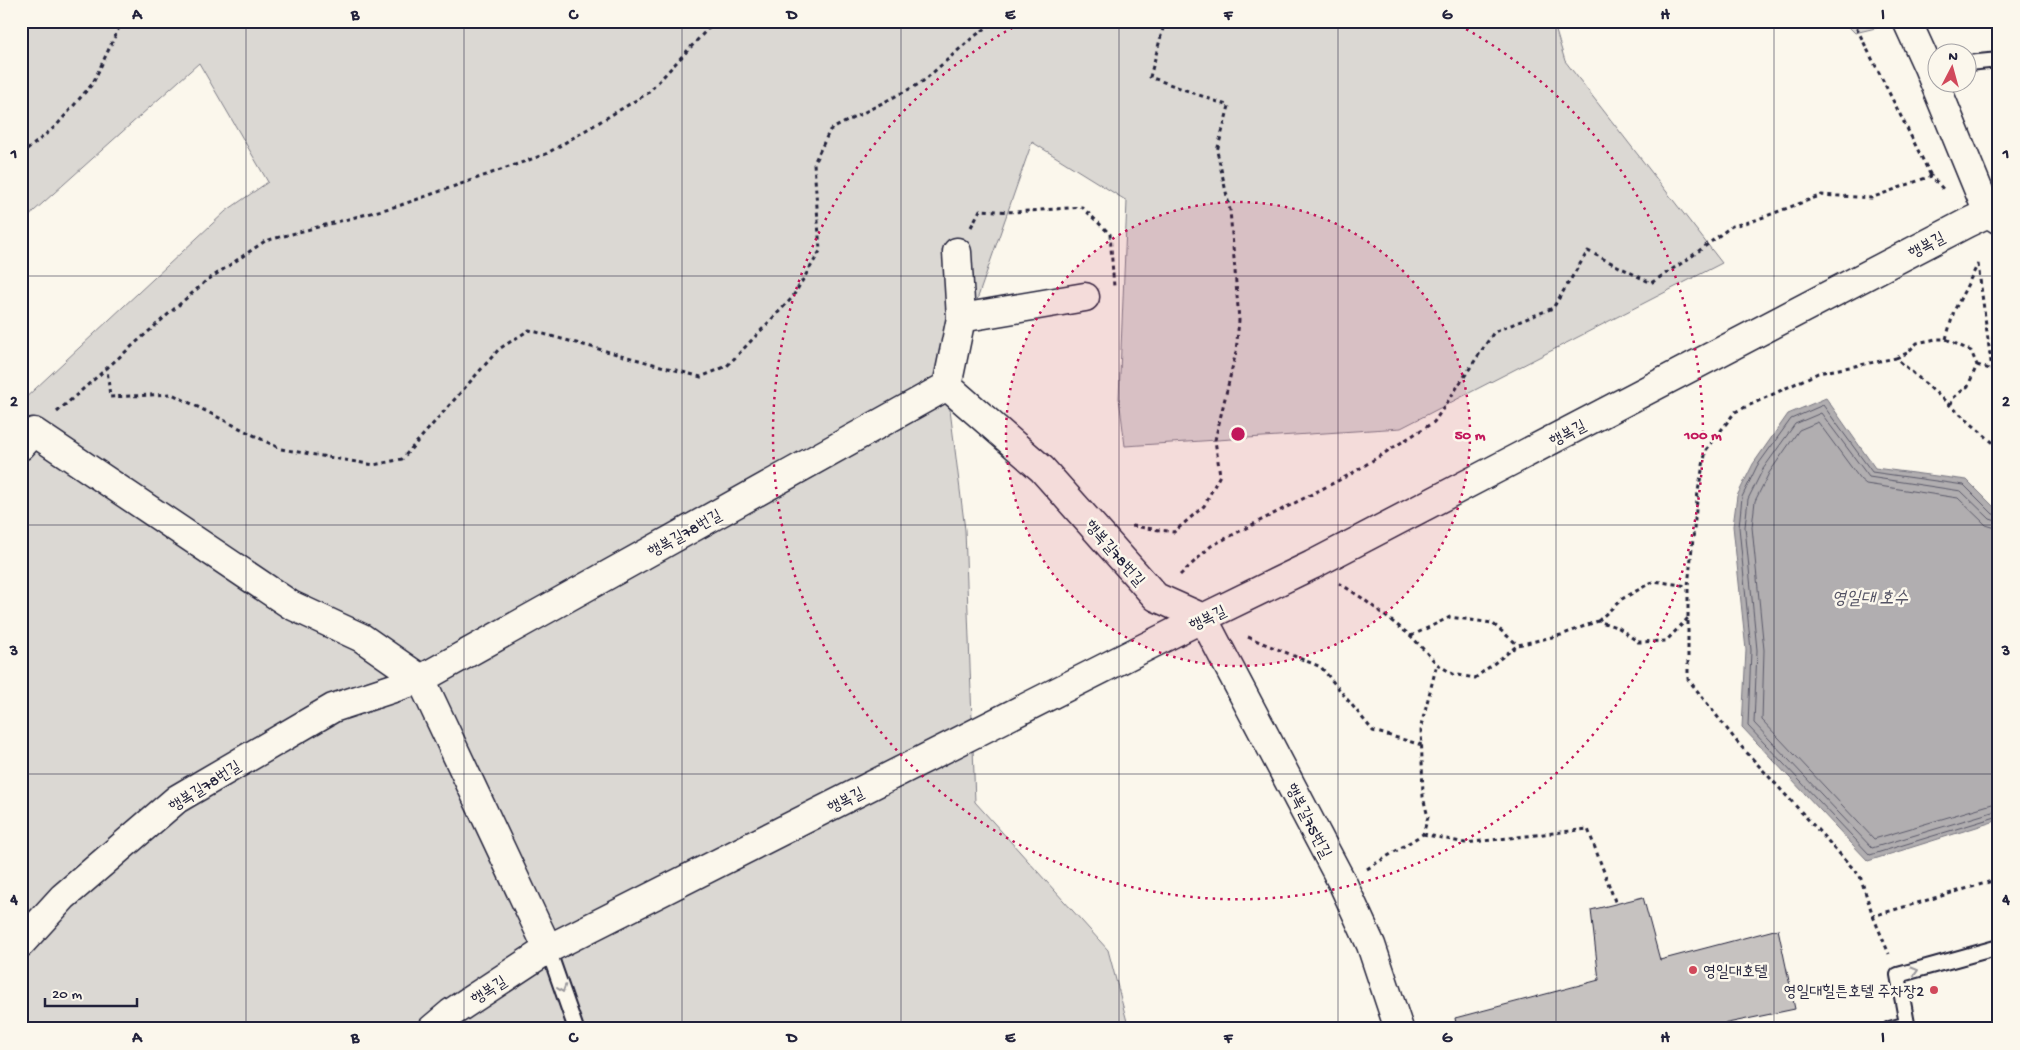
<svg xmlns="http://www.w3.org/2000/svg" width="2020" height="1050" font-family="'Gochi Hand','Poor Story',sans-serif">
<rect width="100%" height="100%" fill="#fbf7ec"/>
<filter id="ink" filterUnits="userSpaceOnUse"><feTurbulence type="fractalNoise" baseFrequency=".02" numOctaves="2"/><feDisplacementMap in="SourceGraphic" scale="10" xChannelSelector="R" yChannelSelector="G"/><feConvolveMatrix kernelMatrix="1 2 1 2 8 2 1 2 1" color-interpolation-filters="sRGB"/></filter>
<g filter="url(#ink)">
<path fill="#dbd8d3" stroke="#7e7d87" d="M21,21h1532l12,40 157,202 -321,165 -276,18 -6,-48 8,-197 -95,-59 -85,244 18,144 10,272 133,148 21,79h-1108v-627l205,-191 42,-29 -69,-119 -165,148 -13,16z
M1843,21h61l-49,12z"/>
<path fill="#b1aeb0" stroke="#787681" d="M1826,398l49,70 92,12 32,32v308l-131,41 -126,-134 4,-77 -13,-124 4,-30 16,-32 35,-50z"/>
<g fill="none" stroke-linecap="round" stroke-linejoin="round">
<path stroke="#5b5a6a" stroke-width="1" d="M1999,515l-6,-1 -29,-29 -92,-13 -49,-67 -32,14 -34,47 -15,31 -3,30 12,123 -3,76 122,129 129,-39
M1999,522l-9,-3 -29,-28 -92,-14 -48,-64 -26,11 -32,45 -15,30 -3,28 12,123 -3,73 118,125 127,-38
M1999,529l-13,-4 -28,-27 -92,-14 -6,-5 -42,-57 -19,8 -30,43 -14,28 -3,26 12,123 -2,70 112,119 125,-37"/>
</g>
<path fill="#c6c2c0" stroke="#22223b" d="M1643,897l17,63 118,-31 17,80 -96,20h-242l-2,-11 144,-38 -8,-70z"/>
<g fill="none" stroke-linecap="round" stroke-linejoin="round">
<g stroke="#22223b" stroke-width="18">
<path id="service" d="M1968,63l31,-3
M548,949l28,80
M1890,1029l17,-5
M1908,1029l-10,-54 101,-28"/>
</g>
<g stroke="#22223b" stroke-width="31">
<path id="minor" d="M1907,21l21,46 60,146
M957,252l4,66
M947,386l95,83 114,128 47,21 140,266 28,61 28,84
M947,386l14,-68 124,-21
M21,446l13,-14 257,173 71,33 59,41 127,270
M21,943l42,-46 114,-98 156,-91 88,-29 526,-293
M432,1029l19,-16 97,-64 655,-331 109,-53 655,-342 21,-10 11,7"/>
</g>
<path stroke="#22223b" stroke-width="3" stroke-dasharray="4 4" stroke-linecap="butt" d="M715,21l-67,72 -102,61 -145,51 -136,36 -59,40 -99,87 3,29 62,-3 109,55 93,16 28,-6 97,-110 30,-19 172,47 26,-11 65,-68 28,-47 -6,-88 16,-33 91,-47 51,-45 24,-17
M1853,21l78,155
M21,155l36,-30 36,-42 29,-62
M971,227l9,-17 35,2 67,-5 28,27 4,53
M1978,264l14,106
M1946,339l8,-28 24,-47
M1896,358l11,-5 10,-10 19,-4h10l25,12 6,14 -9,21 -15,12 -2,6
M1977,365l22,7
M57,412l50,-44
M1999,448l-103,-90 -78,15 -83,39 -29,38 -8,41 -10,95v93l50,64 122,133 13,40 126,-37
M1132,526l42,6 30,-26 16,-31 -5,-35 21,-88 3,-32 -9,-110 -13,-59 12,-45 -79,-29 15,-56
M1180,575l31,-29 140,-72 83,-52 60,-90 59,-24 35,-57 63,32 37,-24 44,-33 21,-5 69,-26 49,3 60,-22 14,15
M1339,583l23,15 49,38 26,28 16,10 22,4 43,-33 43,-10 37,-14 21,7 19,14 28,-1 22,-23
M1598,621l24,-22 32,-18 34,5
M1411,636l39,-19 42,6 26,22
M1248,637l73,30 52,64 49,14
M1423,834l42,9 123,-14 28,75
M1367,869l56,-35 5,-17 -5,-20 -2,-71 16,-62
M1873,916l16,38"/>
<use href="#service" stroke="#fbf7ec" stroke-width="14"/>
<use href="#minor" stroke="#fbf7ec" stroke-width="28"/>
</g>
<defs><path id="oneway-chevron" d="M-2-3.5L2.5 0L-2 3.5" fill="none" stroke-width="1.6" stroke-linecap="round" stroke-linejoin="round" transform="scale(1.25)"/></defs>
<g stroke="#99979c">
<use href="#oneway-chevron" transform="translate(1915 971) rotate(-16)"/>
<use href="#oneway-chevron" transform="translate(562 989) rotate(71)"/>
</g>
</g>
<path fill="none" stroke="#22223b" stroke-width="1" stroke-opacity="0.55" d="M246,21v1008M464,21v1008M682,21v1008M901,21v1008M1119,21v1008M1338,21v1008M1556,21v1008M1774,21v1008M21,276h1978M21,525h1978M21,774h1978"/>
<circle cx="1238" cy="434" r="232" fill="#c2185b" fill-opacity=".12"/>
<g fill="none" stroke="#c2185b" stroke-width="2.5" stroke-dasharray="2.5 5">
<circle cx="1238" cy="434" r="232"/>
<path d="M1453 22A465 465 0 1 1 1023 22"/>
</g>
<g fill="#d1495b" stroke="#fbf7ec" stroke-width="2">
<circle cx="1693" cy="970" r="5"/>
<circle cx="1934" cy="990" r="5"/>
</g>
<g text-anchor="middle" stroke-width="5" stroke-linejoin="round" paint-order="stroke">
<g font-size="16" fill="#22223b" stroke="#fbf7ec">
<text transform="translate(1926 244) rotate(-28)" y="6">행복길</text>
<text transform="translate(1567 432) rotate(-28)" y="6">행복길</text>
<text transform="translate(684 532) rotate(-29)" y="6">행복길78번길</text>
<text transform="translate(1116 552) rotate(49)" y="6">행복길78번길</text>
<text transform="translate(1207 617) rotate(-26)" y="6">행복길</text>
<text transform="translate(204 785) rotate(-32)" y="6">행복길78번길</text>
<text transform="translate(845 799) rotate(-27)" y="6">행복길</text>
<text transform="translate(1310 820) rotate(63)" y="6">행복길75번길</text>
<text transform="translate(488 989) rotate(-33)" y="6">행복길</text>
</g>
<g font-size="16" fill="#22223b" stroke="#fbf7ec" text-anchor="start">
<text x="1703" y="976">영일대호텔</text>
<text x="1924" y="996" text-anchor="end">영일대힐튼호텔 주차장2</text>
</g>
<g font-size="18" font-style="italic" fill="#545364" stroke="#fbf7ec">
<text x="1870" y="603">영일대 호수</text>
</g>
</g>
<circle cx="1238" cy="434" r="8" fill="#c2185b" stroke="#fbf7ec" stroke-width="2.5"/>
<g font-size="15" text-anchor="middle" font-weight="bold" fill="#c2185b" stroke="#fbf7ec" stroke-width="5" stroke-linejoin="round" paint-order="stroke">
<text x="1470" y="439">50 m</text>
<text x="1703" y="439">100 m</text>
</g>
<rect width="2020" height="1050" fill="none" stroke="#fbf7ec" stroke-width="55"/>
<g transform="translate(1952 68) rotate(6)"><circle r="24" fill="#fbf7ec" stroke="#a4a2a5"/>
<path d="M0-4L9 19L0 12L-9 19Z" fill="#d1495b"/>
<text y="-8" font-size="14" font-weight="bold" text-anchor="middle" fill="#22223b">N</text>
</g>
<path d="M45 998v8h92v-8" fill="none" stroke="#22223b" stroke-width="2.5"/>
<text x="52" y="998" font-size="15" fill="#22223b" stroke="#fbf7ec" stroke-width="4" paint-order="stroke">20 m</text>
<rect x="28" y="28" width="1964" height="994" fill="none" stroke="#22223b" stroke-width="2"/>
<g font-size="16" text-anchor="middle" font-weight="bold" fill="#22223b">
<text x="137" y="19">A</text>
<text x="355" y="19">B</text>
<text x="573" y="19">C</text>
<text x="792" y="19">D</text>
<text x="1010" y="19">E</text>
<text x="1228" y="19">F</text>
<text x="1447" y="19">G</text>
<text x="1665" y="19">H</text>
<text x="1883" y="19">I</text>
<text x="14" y="158">1</text>
<text x="2006" y="158">1</text>
<text x="14" y="406">2</text>
<text x="2006" y="406">2</text>
<text x="14" y="655">3</text>
<text x="2006" y="655">3</text>
<text x="14" y="904">4</text>
<text x="2006" y="904">4</text>
<text x="137" y="1042">A</text>
<text x="355" y="1042">B</text>
<text x="573" y="1042">C</text>
<text x="792" y="1042">D</text>
<text x="1010" y="1042">E</text>
<text x="1228" y="1042">F</text>
<text x="1447" y="1042">G</text>
<text x="1665" y="1042">H</text>
<text x="1883" y="1042">I</text>
</g>
</svg>
